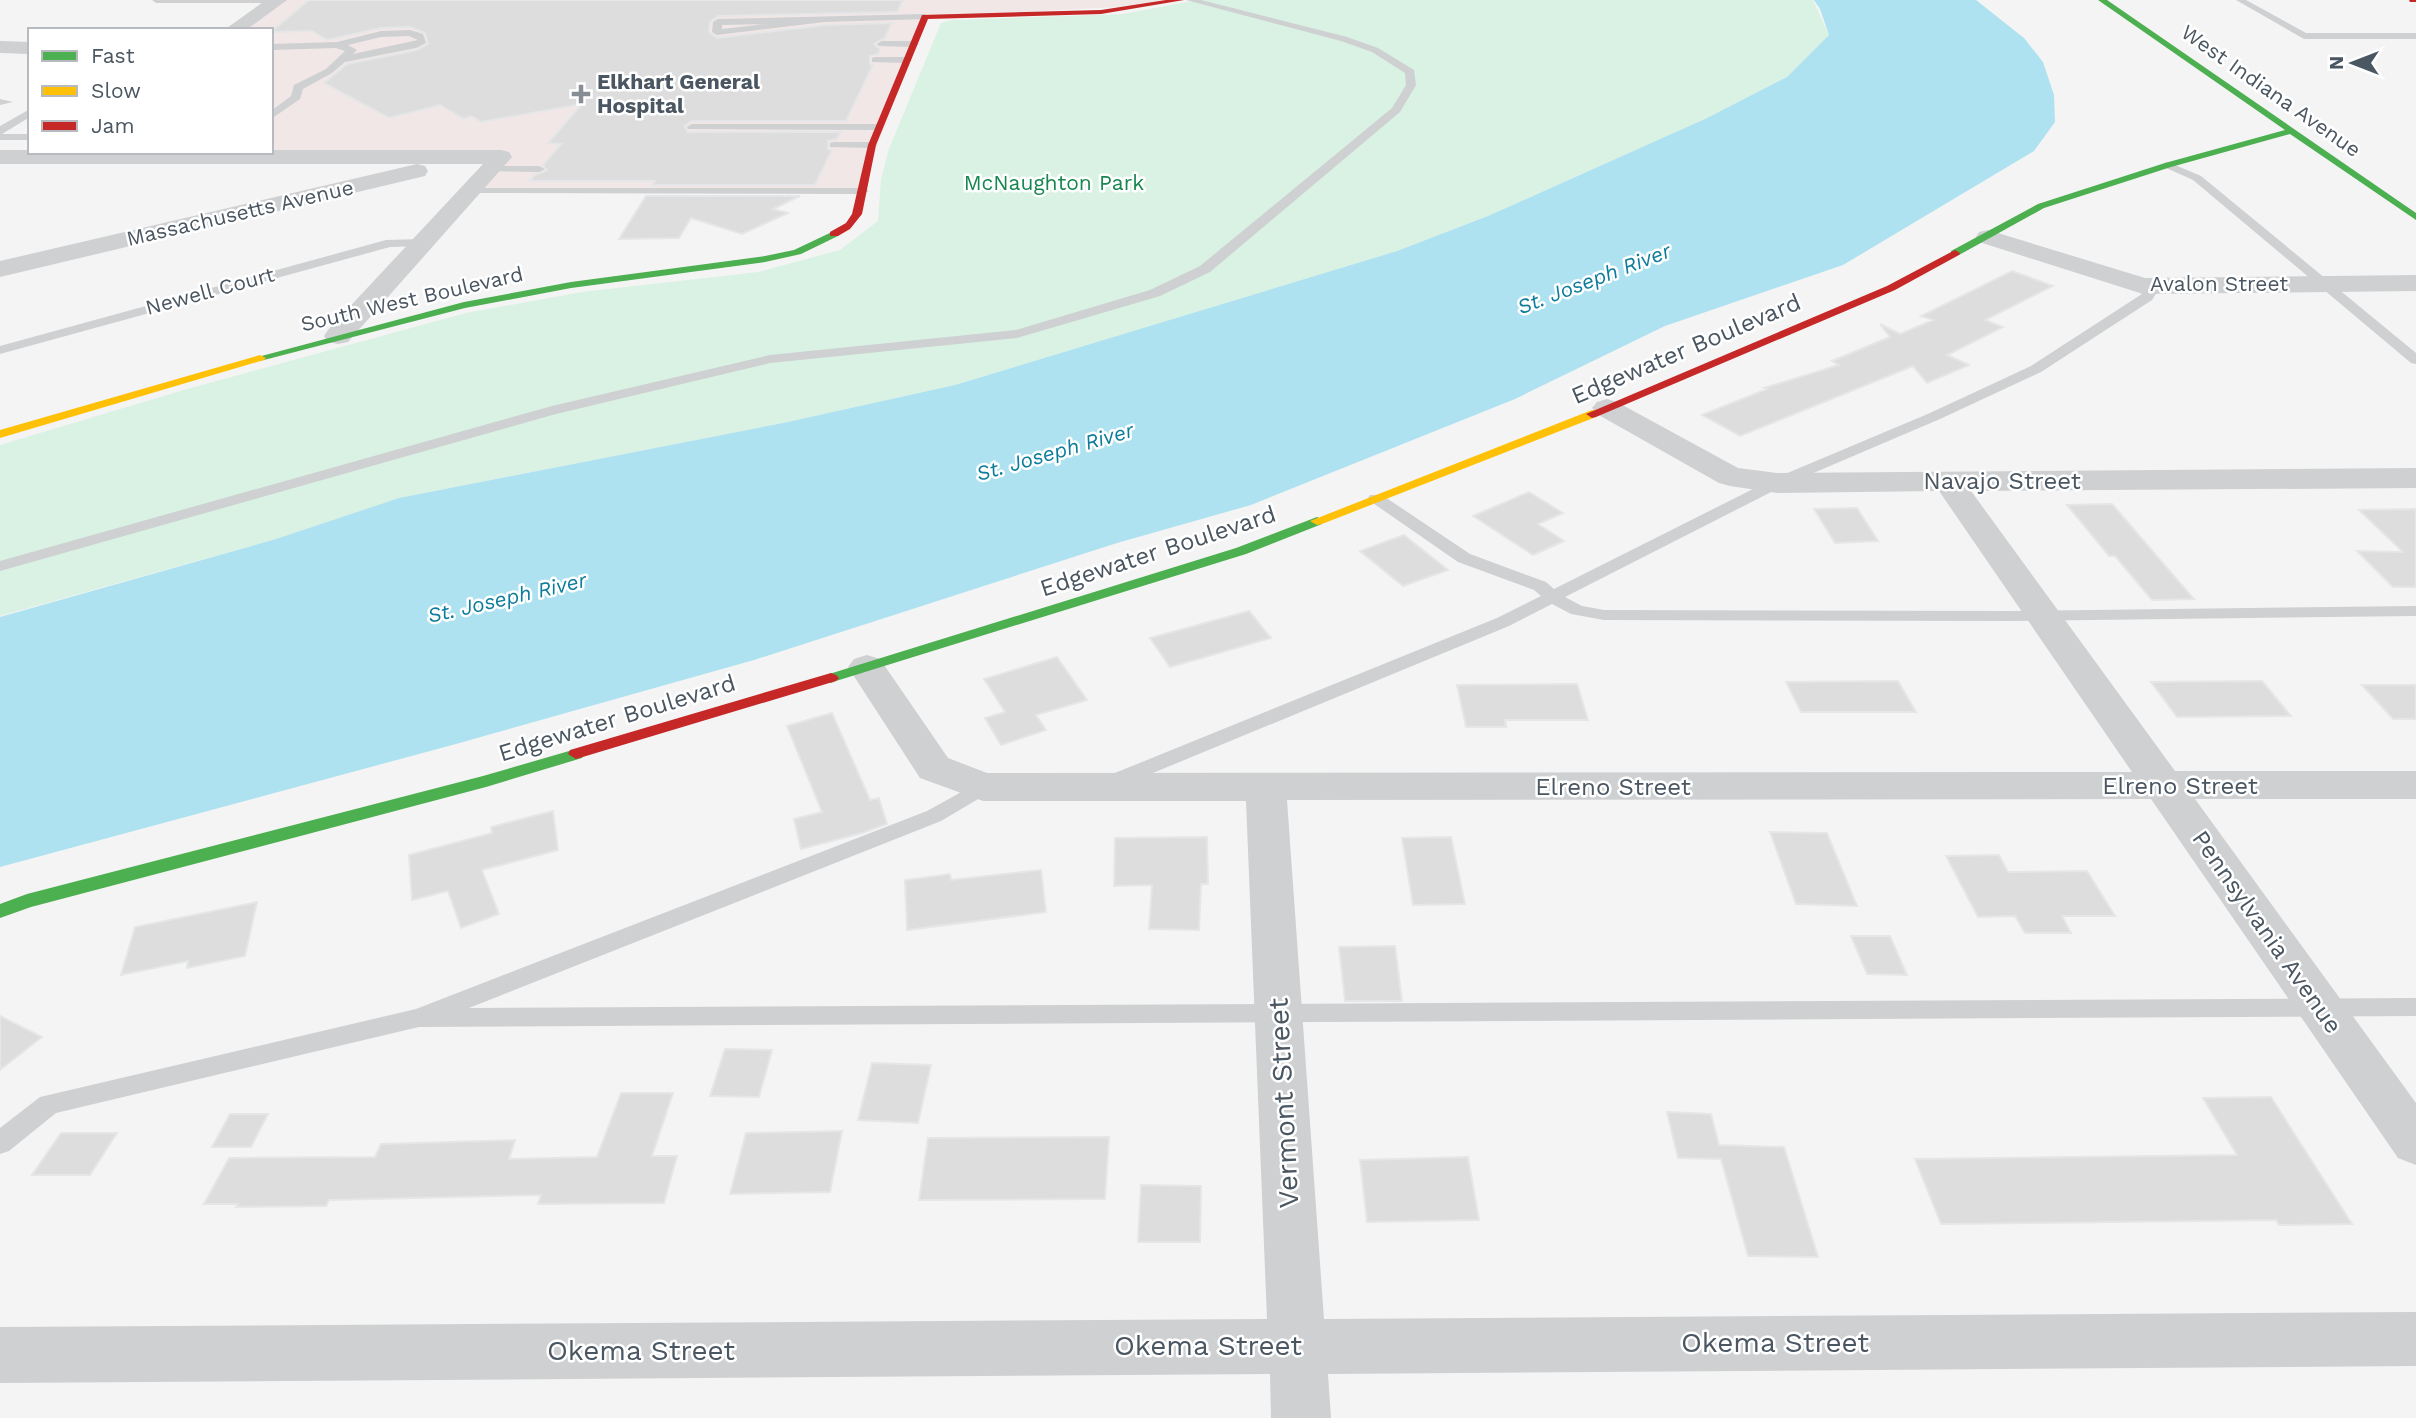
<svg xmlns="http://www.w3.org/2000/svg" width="2416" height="1418" font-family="'Work Sans',sans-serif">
<rect width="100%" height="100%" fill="#f4f4f4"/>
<path fill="#f1e7e6" d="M277,0h899l-20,5 -232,12 -63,174h-390l32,-34 -232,-5v-122h-39z"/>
<path fill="#d9f2e3" d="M1198,0h615l16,35 -42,42 -80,41 -219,98 -91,35 -442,134 -172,38 -384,75 -123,41 -276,77v-171l187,-56 279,-76 116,-21 176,-20 82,-22 38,-29 3,-42 8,-30 52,-126 11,-3 171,-6z"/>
<path fill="#aee2f0" d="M1814,0h162l48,38 19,24 11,33 1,27 -21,29 -191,114 -178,61 -150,73 -264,106 -134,38 -363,117 -298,84 -456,123v-250l276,-78 123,-41 384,-75 172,-38 442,-134 91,-35 219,-98 80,-41 42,-42 -9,-26z"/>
<path fill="#ddddde" stroke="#e5e6e7" stroke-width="2" d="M309,0h594l-6,12 -179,4 -8,6 -1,10 8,6 108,-13 67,-2 -7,15 -11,6 6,5 -2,5 -8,2v8l3,1 -27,56h-154l-8,5 4,6h153l-4,7 -9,2v8l4,1 -17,35h-163l3,-4h-126l6,-6 12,-5 -4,-5 18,-21 -13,-1 34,-39 -101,18 -10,-6 -7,3 -24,-14 -51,13 -65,-35 23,-19 70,-14 11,-6 -3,-11 -15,-6 -29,1 -54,12 -15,-9 -41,1z
M646,196h154l-27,13 15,4 -46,21 -51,-16 -12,20 -60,1z
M2012,271l41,15 -68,34 18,7 -56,28 22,10 -42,18 -14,-17 -173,70 -38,-21 65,-26 -3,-1 75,-23 -7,-4 58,-24 -10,-13 20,10 33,-14 -12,-4z
M1529,492l34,21 -25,11 26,17 -31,14 -60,-39z
M2112,504l82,95 -42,1 -37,-44h-6l-42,-51z
M1857,508l21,33 -43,2 -21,-34z
M2416,509v78h-23l-36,-36 46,1 -44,-42z
M1404,535l44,35 -45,16 -43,-35z
M1249,611l22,27 -101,29 -20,-29z
M1057,657l30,43 -51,15 10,15 -45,15 -16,-27 20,-6 -21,-33z
M1898,681l18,31h-115l-15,-30z
M2262,681l29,35 -114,1 -26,-35z
M1577,684l11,36h-83l1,7h-40l-9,-42z
M2362,685h54v34h-23z
M832,713l38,87 9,-2 8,26 -25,9 -61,16 -7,-30 28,-7 -35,-86z
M553,811l5,39 -76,20 17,44 -38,14 -13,-37 -36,9 -3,-45 83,-22 -1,-6z
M1770,832l57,1 30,73 -61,-2z
M1207,837l1,47h-7l-2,46 -50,-1 3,-44 -38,1 1,-48z
M1451,837l14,67 -52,1 -11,-67z
M1999,855l9,17 79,-1 28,45h-53l9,17h-46l-10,-17 -37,1 -32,-61z
M1041,870l5,42 -139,18 -2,-50 45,-6 1,6z
M257,902l-12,54 -58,12 1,-7 -67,14 14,-48z
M1851,936h39l17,39 -40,-1z
M1395,946l7,55h-57l-6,-54z
M0,1016l42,21 -42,33z
M725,1049l47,1 -13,47 -49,-1z
M872,1063l59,2 -13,58 -60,-3z
M621,1093h52l-21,63h25l-13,47 -126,1 3,-9 -212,5 -3,6 -90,1 2,-3h-34l25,-46 146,-1 6,-13 134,-4 -6,19 88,-2z
M2271,1097l81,127 -73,1 -3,-5 -335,4 -26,-65 322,-4 -34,-57z
M1667,1112l44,2 8,31 65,2 34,110 -70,-1 -27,-97 -43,-1z
M230,1114h38l-17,33h-39z
M842,1131l-12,61 -100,2 16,-61z
M61,1133h56l-27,42h-58z
M1109,1137l-4,62 -186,1 9,-62z
M1468,1157l11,63 -112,2 -7,-62z
M1141,1185l60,1 -1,56h-62z"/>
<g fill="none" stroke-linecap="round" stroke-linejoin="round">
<path fill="#ced0d2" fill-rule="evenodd" d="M152,0h129l-4,3h-121z
M1186,0h15l146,37 31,11 36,22 2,15 -16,27 -190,160 -50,24 -143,42 -247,25 -214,51 -556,157v-10l552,-155 218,-51 246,-25 134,-40 50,-24 192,-158 14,-23 -1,-12 -33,-21 -31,-11z
M2236,0h10l60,33h110v6h-112z
M925,14l5,3 -2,2 -103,3 -108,13 -5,-3 1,-10 5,-3zM767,24l-45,5v-4z
M410,30l13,4 3,9 -10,5 -71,14 -13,11 -29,16 -3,10 -29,20v-8l20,-15 3,-11 32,-16 19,-18 -9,-3 -65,2v-6l66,-2 44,-11zM409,36l9,4 -65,14 4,-4 -9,-5 33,-8z
M882,41h32l5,3 -5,3 -35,-1 -2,-2z
M875,57h32l5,3 -5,3 -35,-1v-4z
M0,99l13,3 -13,3z
M30,109v8l-28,17h28v6h-30v-14z
M692,124h187l5,3 -5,3 -191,-1 -1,-2z
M834,142h38l5,3 -5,3 -42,-1v-4z
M2168,162l33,14 215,177v11l-5,-1 -218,-183 -29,-13v-4z
M490,166h49l6,3 -6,3 -53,-1 -2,-2z
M470,188h393l6,3 -6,3 -397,-1v-4z
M421,239l4,1v6l-35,1 -390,107v-8l386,-106z
M2143,282l14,10 -5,8 -111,72 -101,47 -157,67 -218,111 17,9 22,4 405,1 407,-5v10l-407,5 -405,-1 -33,-6 -19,-10 -43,22 -390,161h-14l-3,-5 3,-5 392,-159 44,-22 -7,-6 -76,-28 -88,-61 -2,-3 2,-3h12l88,59 76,28 8,7 217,-109 159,-67 101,-47 111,-72 -6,-8z
M983,780l7,2 3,5 -3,5 -49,29 -472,187 1947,-10v18l-1997,11 -363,86 -47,38 -9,3v-26l40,-31 376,-88 511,-198z"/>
<path fill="#ced0d2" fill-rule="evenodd" d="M266,0h21l-41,30h-22z
M0,41l30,1v12l-30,-1z
M0,150h501l8,2 3,5 -164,185 -10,2 -10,-2 -4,-6 4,-6 155,-166h-483z
M417,164l8,2 3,5 -3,5 -425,101v-16z
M1988,230l157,48 271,-3v16l-273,3 -164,-52 -3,-5 3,-5z
M1607,399l10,3 121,66 39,5 639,-5v20l-445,3 204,280h241v28h-221l221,304v62l-18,-7 -247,-359 -864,1 37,519 1092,-7v54l-1088,8 3,44h-60l-1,-44 -1270,9v-56l1267,-8 -21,-518h-263l-63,-23 -72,-111 6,-8 13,-4 13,4 68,99 39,15 1145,-1 -193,-281 -162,2 -47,-7 -11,-3 -122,-69 -5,-6 5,-6z"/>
<path fill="#4caf50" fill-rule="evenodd" d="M2098,0h9l309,213v7l-126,-86 -119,33 -127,41 -85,47h-8v-4l87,-47 127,-41 120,-33z
M834,231l5,3 -1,2 -37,18 -36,8 -194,26 -106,20 -205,53 -6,-3 210,-56 107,-20 194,-26 29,-6z
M1317,517l7,4 -2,3 -76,30 -410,127 -5,2 -8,-5 3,-3 410,-127z
M576,749l6,1 2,4 -2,4 -96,29 -455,120 -31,11v-14l27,-10 456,-118z"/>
<path fill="#ffc107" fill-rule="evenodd" d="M260,355l6,3 -2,2 -264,78v-8z
M1592,410l4,1v6l-274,107 -5,1 -7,-4z"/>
<path fill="#c62828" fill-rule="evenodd" d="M1166,0h18l-83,14 -173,5 -52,126 -14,69 -12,15 -12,7h-8v-4l16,-9 6,-9 16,-69 54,-130 179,-5z
M2409,0h7v2h-6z
M1955,250l5,3 -1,2 -64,35 -299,127 -4,1 -6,-4 301,-128z
M831,673l5,2 3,3 -3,3 -260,78 -8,-5 2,-4z"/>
</g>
<path fill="#868d94" stroke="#fff" stroke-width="2.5" d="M577.5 83.5h7v7h7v7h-7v7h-7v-7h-7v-7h7z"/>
<g text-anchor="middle" stroke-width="5" stroke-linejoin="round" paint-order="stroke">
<g font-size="21" font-weight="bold" fill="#4a5661" stroke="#fff" text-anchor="start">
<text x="597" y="89">Elkhart General<tspan x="597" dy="24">Hospital</tspan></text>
</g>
<g font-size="21" fill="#4a5661" stroke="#fff">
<text transform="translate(2271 91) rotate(35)" y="7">West Indiana Avenue</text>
<text transform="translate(240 213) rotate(-13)" y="7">Massachusetts Avenue</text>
<text x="2219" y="291">Avalon Street</text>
<text transform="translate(210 291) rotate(-15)" y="7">Newell Court</text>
<text transform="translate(412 299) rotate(-13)" y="7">South West Boulevard</text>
</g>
<g font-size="21" fill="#17864f" stroke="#fff">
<text x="1054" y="190">McNaughton Park</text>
</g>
<g font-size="21" font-style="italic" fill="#0c7c9b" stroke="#fff">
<text transform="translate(1594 279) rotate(-21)" y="7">St. Joseph River</text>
<text transform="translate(1055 452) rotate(-16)" y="7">St. Joseph River</text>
<text transform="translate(507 598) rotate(-13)" y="7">St. Joseph River</text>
</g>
<g font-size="24" fill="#4a5661" stroke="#fff">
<text transform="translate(1686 349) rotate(-23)" y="8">Edgewater Boulevard</text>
<text x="2002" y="489">Navajo Street</text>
<text transform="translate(1158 551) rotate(-18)" y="8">Edgewater Boulevard</text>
<text transform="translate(617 718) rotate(-17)" y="8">Edgewater Boulevard</text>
<text x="2180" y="794">Elreno Street</text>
<text x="1613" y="795">Elreno Street</text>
<text transform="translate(2267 932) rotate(55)" y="8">Pennsylvania Avenue</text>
</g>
<g font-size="28" fill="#4a5661" stroke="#fff">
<text transform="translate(1283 1103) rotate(-93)" y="10">Vermont Street</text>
<text x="1775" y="1352">Okema Street</text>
<text x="1208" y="1355">Okema Street</text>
<text x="641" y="1360">Okema Street</text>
</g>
</g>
<rect x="28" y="28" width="245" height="126" fill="#ffffff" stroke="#b7bbc0" stroke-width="2"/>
<rect x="42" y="51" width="35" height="10" fill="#4caf50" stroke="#b7bbc0" stroke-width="2"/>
<text x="91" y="63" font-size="21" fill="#4a5661">Fast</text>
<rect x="42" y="86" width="35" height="10" fill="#ffc107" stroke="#b7bbc0" stroke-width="2"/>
<text x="91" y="98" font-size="21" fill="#4a5661">Slow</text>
<rect x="42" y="121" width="35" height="10" fill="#c62828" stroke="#b7bbc0" stroke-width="2"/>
<text x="91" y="133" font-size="21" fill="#4a5661">Jam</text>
<g transform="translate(2353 63) rotate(270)" stroke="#ffffff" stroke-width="5" paint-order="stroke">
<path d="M0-5L12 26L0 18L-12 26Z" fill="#4a5661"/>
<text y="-10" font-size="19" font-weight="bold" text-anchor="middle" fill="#4a5661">N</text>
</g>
</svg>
